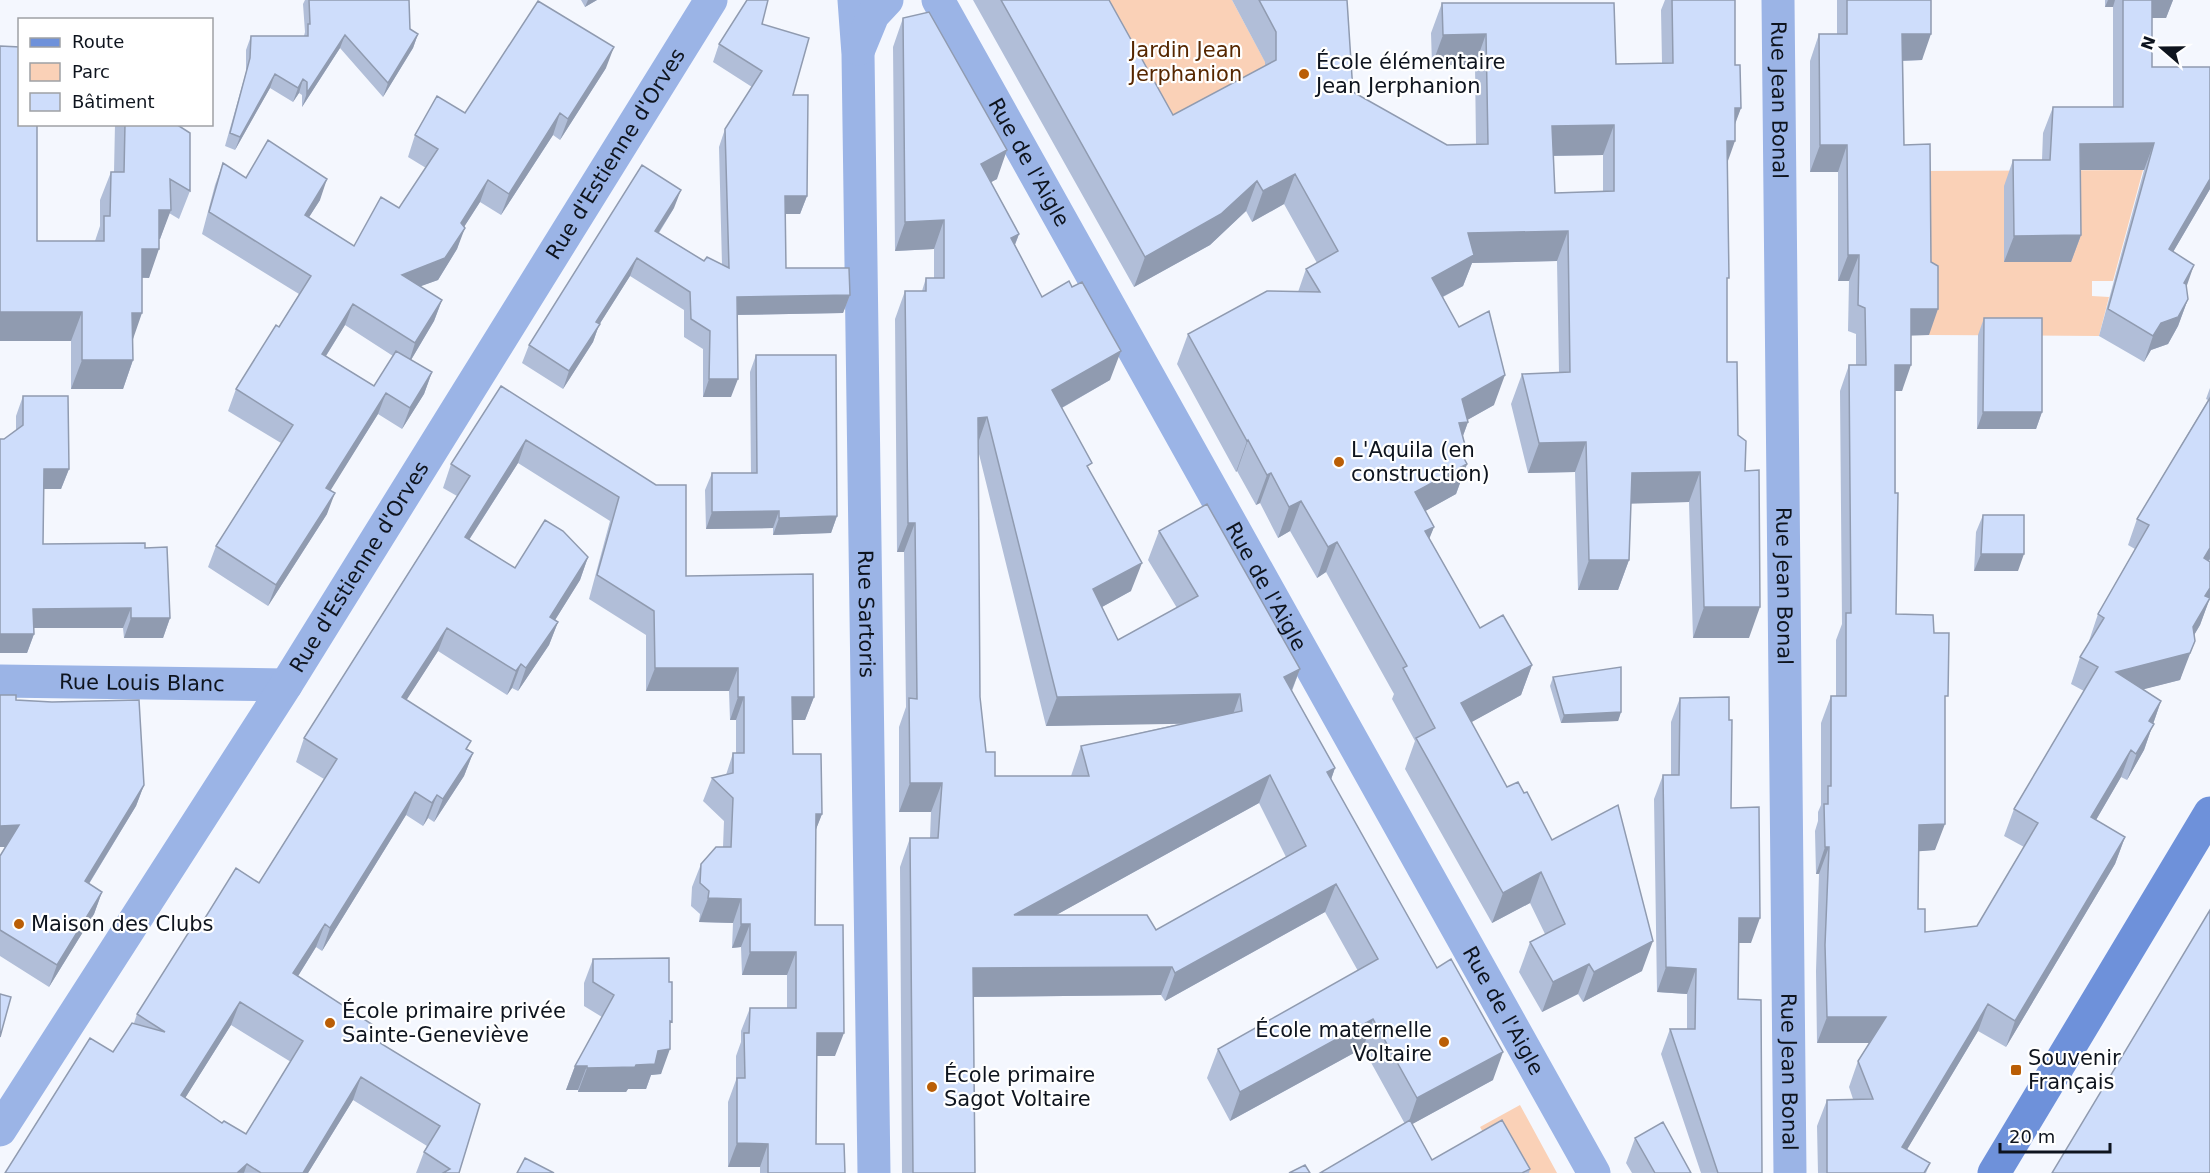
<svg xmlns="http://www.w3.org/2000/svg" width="2210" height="1173" font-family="'DejaVu Sans',sans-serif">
<rect width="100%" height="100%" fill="#f4f7fe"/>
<path fill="#fad1b7" d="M1080,0h152l45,84 -115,61z
M2143,170l-30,111h-21v15l17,1 -10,39 -170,-1v-43l-8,-121z
M1520,1105l37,68h-51l-26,-46z"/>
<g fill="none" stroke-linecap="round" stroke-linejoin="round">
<g stroke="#9bb4e6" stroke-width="33">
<path id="s1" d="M854,0l4,54 16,1119"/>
<path id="s2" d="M938,0l656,1173"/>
<path id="s3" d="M1778,0l12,1173"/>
<path d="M859,49l14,-34 14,-15"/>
<path id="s4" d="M0,681l286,4"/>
<path id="s5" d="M0,1130l286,-445 425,-685"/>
</g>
<path stroke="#6e91da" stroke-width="33" d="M1994,1173l216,-360"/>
</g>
<path fill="#b1bed8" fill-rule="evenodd" d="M305,0h104l1,29 8,5 -5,14 -30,49 -43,-49 -38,59v-12l-3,-2 -6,9 -23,-14 -35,62 -10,-4 21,-74v-22l5,-14h53l1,-4 -2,-28z
M581,0h16l-12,7z
M973,0h136l64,115 92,-49v-4l-33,-62h115l6,92 94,53 29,-1 -1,-79h-43l-1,-32 11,-30 174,61 46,-1 -1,-53 4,-10h70v65l6,43 -6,14 -8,42v198l11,73 7,36 4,167h-56l-4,-136 -58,1 -2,57 -11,30h-40l-3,-118 -47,1 -17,-69 11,-30 37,-1 -2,-112 -85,2 -9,23 -20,11 51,108 -27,15 1,2 -5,14 2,9 -3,9 5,10 -11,30 -31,17 9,16 -5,11 51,90 52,37 -11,30 -50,27 36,65 17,6 28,47 90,131 -59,31 -5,-8 -36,18 -23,-40 11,-30 15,-8 -15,-31 -38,20 -87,-154 10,-28 -23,-42 2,-5 -52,-93 -16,-29 -9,6 -27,-47 -12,7 -18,-35 -4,2 -19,-34 -1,1 -59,-108 11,-30 110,-42 8,-23 11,-6 -33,-59 -32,18 -6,-11 -36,34 -76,42zM1603,155v37l-48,1 -2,-37z
M1837,0h94l-9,60 -19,1 1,84 25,190h-18l-9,56h-7l1,223 38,19 11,72 -10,145 -16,1 -1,58 7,23 52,-6 47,-79 -20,-11 10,-27 70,-118 -13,-7 9,-27 10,-16h-1l9,-27 37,-65 -7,-4 9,-26 71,-119 -2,-1 4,-11v171l-1,2v39l-9,25 -6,10 -14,45 -37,9 18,12 -17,49 -17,30 -6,-3 -25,43 29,17 -10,27 -109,183 -28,-16 -71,118 23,14 -4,10h-108l-1,-47 10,-26 26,-1 -4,-12 9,-26 11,-18h-52l-1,-72 3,-97h-3l-1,-43 3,-10v-9l3,-7v-82l10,-27h5v-56l6,-16 -2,-233 9,-26h7v-31l-8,-3 1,-50h-11v-109h-28v-111l9,-27h18z
M2105,0h68l-7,18h-14v49l58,122 -37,63 13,35 2,12 -10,27 -10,18 -17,6 -7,12 -45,-26 45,-166h-64l1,65 -10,27h-67v-76l9,-26h29l1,-27 10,-26h60v-100h-8z
M903,18l94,161 -6,3 28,52 -4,11 27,52 68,83 -48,28 28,63 41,120 -29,16 16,33 59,-32 -29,-48 11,-29 141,138 -8,22 43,77 -4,11 162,301 -81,44 20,36 98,9 -1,4h-209l85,-49 -42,-76 -133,73 -23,-43 11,-29 140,-78 -33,-59 -160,89 -4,-6 -188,2 2,176h-73l-2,-306 10,-29h20l1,-26h-32v-85l7,-20 -2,-155h-7l-2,-233 10,-28h17l4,-13h8v-29l-39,2 -2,-204zM978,450l68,276 137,-3 -102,23 -10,30h-76l-9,-24 -6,-55zM1259,803l27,54 -130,73 -100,-15z
M762,24l31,71 14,101 -7,18h-14v54l64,27 -7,18 -106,2 -6,82h-28v-48l-19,-12v-27l-54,-34 -31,49 -6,17 -30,47 -41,-26 7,-18 145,-137 -15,25 45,28 18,4 -3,-118 6,-18 27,-42 -39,-25 6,-18z
M606,68l-46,72 -7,-5 -52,80 -21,-13 -16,25 -7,22 -19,31 -18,6 22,14 -8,21 -23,39 21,12 -8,22 -22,35 -24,-15 -48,76 -3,24 -59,92 -60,-39 8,-21 65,-103 -53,-32 8,-22 43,-62 20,-33 -97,-60 13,-49 8,-22 23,15 74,22 -11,17 45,29 45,-38 27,-40 -18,-11 7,-22 50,-22zM345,325l48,31 -19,30 -48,-30z
M115,124h61l14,67 -11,28 -10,-6 -9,26h-1l-10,39h-7l-9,61v21l-10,29h-52v-48l-34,-100h58l5,-15v-26l11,-28h3z
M1984,318l58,94 -6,17h-59l1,-94z
M756,355l81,161 -6,17 -58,2v-7l-67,1 -1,-39 7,-17h39l-1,-101z
M501,386l155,99 30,91 128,121 -9,23h-13l1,34 29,60 -6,15 -1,96 20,131h-19v88l29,29h-85v-6h-32v-65l8,-22v-24l5,-14v-11l9,-23h37v-33h-45l-1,-28 -9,1 1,-25 -34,-1 1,-8 -9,-8 1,-19 9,-23 22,-17 1,-26 -21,-20 9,-23 14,-3 7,-22h3v-33h-6l-1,-29h-83v-56l-57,-36 21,-78 -92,-58 -49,77 46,28 73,-11 -8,23 -25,40 3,2 -9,23 -31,46 -6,-3 -5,7 -69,-44 -32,49 67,53 -9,23 -30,46 -6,-4 -5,8 -17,-11 -84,136 -6,-4 -18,29 75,49 -4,11 111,68 -21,69h-43l8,-21 3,-6 -74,-46 -45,73h-303l108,-121 21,-29 3,-9 60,-83 62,-48 65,-104 -28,-17 8,-24 153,-242 -14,-8 8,-24zM231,1025l60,37 -45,72 -24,-11 -37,-25z
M23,396l46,73 -8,20h-17l-1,55 102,4 25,70 -7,20h-39l-1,-10h-89v6l-7,19 -23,-214 12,-9v-14z
M1983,515l35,56h-44l2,-39z
M1553,677l68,35 -3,9 -57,2 -11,-37z
M1680,698l51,110 20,135h-12l-1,56 24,174h-61l-40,-119 9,-25h17v-35l-30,-2 -3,-193 9,-24h8v-53z
M16,700l128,85 -8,21 -47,78 13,8 -8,22 -45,73 -49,-31v-100l5,-9h-5z
M593,959l77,69 -9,46 -10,1 -5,14h-18l-2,3h-48v-2h-12l9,-24 27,-49 -18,-11v-23z
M1635,1138l56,35h-59l-6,-10z"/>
<path fill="#909bb0" d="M588,0h9l-12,7z
M2108,0h7l-2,7h-8z
M2149,0h24l-7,18h-24z
M418,34l-5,14 -30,49 5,-14z
M1486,34l-11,31h-43l11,-30z
M1902,34h29l-9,26 -29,1z
M345,35l-5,13 -38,59 5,-14z
M614,47l-8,21 -46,72 8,-21z
M275,74l-5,14 -35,62 5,-13z
M303,79l-4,14 -6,9 5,-14z
M1735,108h6l-11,30z
M560,113l-7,22 -52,80 8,-21z
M1614,125l-11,30 -62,1 11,-30z
M1727,141h8l-11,31z
M2154,143l-10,27h-74l10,-26z
M1820,145h27l-9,27h-28z
M1007,150l-10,29 -26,14 10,-29z
M1295,174l-11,30 -32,18 11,-31z
M327,179l-7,21 -23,36 8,-21z
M2210,179v10l-51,87 10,-27z
M488,180l-8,22 -27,42 8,-21z
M1257,181l-11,30 -36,34 -76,42 11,-30z
M681,190l-7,18 -26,41 7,-18z
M785,196h22l-7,18h-21z
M159,210h12l-11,29h-11z
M944,220l-10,29 -39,2 10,-29z
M465,228l-8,21 -19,31 -44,16 8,-21z
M1568,231l-11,30 -85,2 -9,23 -42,22 11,-30 36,-45z
M1019,234l-11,28 3,-24z
M2081,235l-10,27h-67l10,-26z
M142,249h17l-10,29 -17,-1z
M1848,255h11l-10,26h-11z
M637,258l-7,18 -31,49 -6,17 -30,47 6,-18 27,-49z
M2194,265l-9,26 -1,-8z
M850,295l-7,18 -113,2 7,-18z
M2188,299l-10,27 -10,18 -17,6 -7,12 9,-26 8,-13z
M442,300l-8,21 -26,44 7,-22z
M353,304l-8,21 -31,50 8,-21z
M1911,309h27l-9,26 -28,1z
M0,312h82l-11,29h-71z
M132,313h10l-10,29z
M1121,351l-11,29 -68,39 10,-29z
M82,360h51l-10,29h-52z
M1895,365h16l-9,26h-17z
M432,372l-8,22 -22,35 8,-21z
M1505,375l-11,30 -32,18 6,-1 -11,30 5,-53z
M709,379h29l-7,18h-28z
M386,393l-8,21 -59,95 7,-21z
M1983,412h59l-6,17h-59z
M987,417l-10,29 1,-28z
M526,440l-8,23 -62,97 9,-23z
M1248,440l-11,31 -1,1 11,-31z
M1586,442l-11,30 -47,1 11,-30z
M1465,445l-9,25 11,-6 -11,30 -52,29 11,-31 44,-43z
M44,469h25l-8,20h-24z
M1700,472l-11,30 -68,2 11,-31z
M1271,473l-11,30 -4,2 11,-30z
M335,493l-8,21 -59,92 8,-21z
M1301,501l-11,30 -12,7 11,-31z
M779,511l-6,17 -67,1 6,-17z
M837,516l-6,17 -58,2 6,-17z
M908,523h7l-11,29h-7z
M1434,527l-12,30 3,-26z
M1337,542l-11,30 -9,6 11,-31z
M2210,548v11l-16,26 10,-27z
M1981,554h43l-6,17h-44z
M588,557l-8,23 -38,61 8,-24z
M1589,560h40l-11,30h-40z
M1142,563l-11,28 -49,27 11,-29z
M2210,588v10l-10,27 -17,29 22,-58z
M1704,607h56l-11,31h-56z
M131,608l-8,20h-97l7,-19z
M131,618h39l-7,20h-39z
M558,622l-9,23 -31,46 8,-23z
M447,628l-9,23 -45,70 9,-24z
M0,634h34l-7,19h-27z
M2195,641l-15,39 -74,19 10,-27z
M521,664l-9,24 -5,7 9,-24z
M1532,665l-11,30 -71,39 11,-31z
M655,668h83l-9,23h-83z
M1300,669l-11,28 -5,-20z
M1240,694l-10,29 -184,3 11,-29z
M738,697h6l-8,23h-6z
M792,697h22l-9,23h-21z
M2161,701l-17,49 -17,30 22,-59z
M1621,712l-3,9 -57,2 3,-8z
M2131,750l-10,27 -39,67 9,-27z
M473,753l-9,23 -30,46 9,-23z
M1335,768l-10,29 2,-25z
M1270,775l-11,28 -255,141 10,-29z
M910,783h32l-11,29h-32z
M144,785l-8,21 -59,97 8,-22z
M415,792l-9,23 -84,136 8,-23z
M437,795l-9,23 -5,8 9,-23z
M816,814h6l-9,23z
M1945,824l-10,26 -25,2 9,-27z
M19,825l-8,22h-11v-21z
M2125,837l-10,27 -109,183 9,-26z
M1825,847h4l-10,27h-3z
M1541,872l-11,31 -38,20 11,-30z
M1336,884l-11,28 -160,89 10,-28z
M102,892l-8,22 -45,73 8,-22z
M708,898l33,1 -8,24 -34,-1z
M1739,918h21l-9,25h-21z
M325,924l-9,23 -31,50 8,-24z
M741,924h9l-9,23 -9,1z
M1653,941l-11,30 -59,31 11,-30z
M750,952h46l-9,23h-45z
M1589,964l-11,30 -36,18 11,-30z
M1172,967l-11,28 -198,2 10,-29z
M1666,967l30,2 -9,25 -30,-2z
M240,1002l-9,23 -59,94 9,-24z
M1988,1004l-10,27 -85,142 9,-26z
M1827,1017h59l-10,26h-59z
M1373,1019l-10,29 -133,73 10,-29z
M817,1033h27l-9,23h-27z
M670,1049l-9,25 -10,1 -5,14h-18l-2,3h-48l9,-24 49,-3 22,-14z
M1503,1052l-10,28 -86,47 10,-29z
M575,1066h12l-9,24h-12z
M361,1077l-8,23 -45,73h-5z
M737,1143l31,1 -8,23h-32z
M247,1164l-3,9h-7z"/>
<path fill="#ceddfb" stroke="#909bb0" stroke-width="1.5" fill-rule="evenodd" d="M309,0h100l1,29 8,5 -30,49 -43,-48 -38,58v-11l-4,-3 -5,9 -23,-14 -35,63 -10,-4 20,-75 1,-22h57v-12h2z
M747,0h21l-6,24 47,14 -16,57h15l-1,101h-22l1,72h63l1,27 -113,2 1,82h-29l1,-48 -19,-12 -1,-27 -53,-34 -41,64 4,2 -31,47 -40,-26 113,-180 39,25 -26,41 49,30 3,-4 22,11 -4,-139 37,-58 -43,-27z
M1001,0h108l64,115 103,-55v-28l-17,-32h88l6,92 94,53 41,-1 -2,-110 -43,1 -1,-32h172l2,61 57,-1 -1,-63h63v65h5l1,43h-6v33h-8l2,137h-2v84h10l1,73 8,6 -1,30 14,-1 1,137h-56l-4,-135 -68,1 -3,87h-40l-3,-118 -47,1 -17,-69 48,-2 -2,-141 -100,2 6,22 -42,23 27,49 30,-16 16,64 -43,24 6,23 -9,1 6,22 -6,4 8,15 -52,28 19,35 -9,4 55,97 23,-13 29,50 -71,38 46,84 11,-5 6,11 3,-1 25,48 66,-35 35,136 -59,31 -5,-8 -36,18 -23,-40 35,-18 -24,-52 -38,21 -87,-155 19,-10 -32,-60 4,-2 -54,-96 -16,-28 -9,5 -27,-46 -12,6 -18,-34 -4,2 -19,-35 -1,1 -59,-107 79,-43 53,1 -14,-23 32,-18 -43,-77 -32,17 -6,-10 -36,33 -76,43zM1614,125v66l-59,2 -3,-67z
M1847,0h84v34h-29l2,111 26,-1 1,118 7,4v43h-27v56h-16v128h3l-2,121 37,1 1,18h15l-1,63h-3v128l-26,1 -1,84h7v23l52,-6 61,-103 -24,-14 84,-142 -18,-10 24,-39 -6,-4 51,-89 -12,-6 73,-121v150l-6,10 6,4v26l-5,8 5,2 -17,29 2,14 -5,12 -74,19 45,29 -12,20 5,3 -18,30 -5,-4 -40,67 34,20 -110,184 -27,-17 -86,143 28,16 -6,10h-97v-73l46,-1 -15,-38 28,-44h-59l-2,-72 4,-98h-4l-1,-43h4v-18h3v-90h15v-83h5l-2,-248h17l-1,-57 -7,-3 1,-50h-11l-1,-110h-27l-1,-111h28z
M2123,0h29v67h58v112l-41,70 25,16 -10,18 2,1 2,15 -10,18 -17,6 -8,13 -45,-27 46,-166 -74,1 1,91 -67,1 -1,-76h37l3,-53h70z
M538,1l76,46 -46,72 -8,-6 -51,81 -21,-14 -27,43 4,5 -20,30 -43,17 40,25 -27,43 -62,-39 -31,50 52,32 22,-35 36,21 -22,36 -24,-15 -60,95 9,5 -59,92 -60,-39 77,-121 -57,-36 40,-64 3,2 32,-51 -102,-64 14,-49 23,15 22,-38 59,39 -22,36 49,31 27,-49 18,11 39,-59 -23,-14 22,-39 28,17z
M929,12l78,138 -26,14 38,70 -8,4 31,59 27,-16 3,6 10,-5 39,69 -69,39 40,73 -5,3 55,97 -49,26 25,51 80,-44 -39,-65 48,-27 93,165 -16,8 51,91 -8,4 110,196 14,-9 52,93 -86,46 -44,-79 -133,73 -22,-43 160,-90 -42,-75 -161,89 -3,-6 -199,1 2,205h-62l-3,-335h28l4,-55h-32l-1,-85 8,1 -2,-176h-7l-3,-232h21v-13h18v-58l-39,2 -2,-204zM987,417l70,280 183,-3 2,17 -161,35 8,30h-94v-24h-9l-6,-55 -2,-279zM1270,775l36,71 -150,84 -9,-15h-133z
M0,46l20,1v77h17v117h67v-25h6l1,-44h13l1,-48h51l14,9v58l-20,-12 1,31h-12v39h-17v64h-10l1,47h-51v-48h-82z
M1984,318h58v94h-59z
M756,355h80l1,161 -58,2v-7l-67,1v-39h45z
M501,386l155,99h30v91l127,-2 1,123h-22l1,57h28l1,60h-6l-1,111h28l1,108h-27l-1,111h28l1,29h-77v-29l-31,-1v-65h8l-1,-45h5l1,-25h46v-56h-46v-28h-9v-25l-33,-1 1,-7 -9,-8 1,-19 15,-17h15l2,-49 -21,-20 21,-5v-20h11v-56h-6v-29h-83l-1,-57 -57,-36 22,-78 -93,-57 -61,97 50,31 30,-48 18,11 25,26 -38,60 8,5 -32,46 -5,-4 -5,7 -69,-43 -45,69 69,44 -5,8 7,4 -30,46 -6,-4 -5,8 -17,-11 -85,136 -5,-4 -32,49 80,52 -6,10 113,69 -21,69h-16l7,-4 -26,-17 16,-26 -79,-49 -58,96h-42l-14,-9 -10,9h-232l85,-135 23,14 19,-29 33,9 -28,-18 55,-87 5,4 39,-63 23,15 78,-124 -33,-21 166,-262 -19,-12zM240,1002l63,39 -57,93 -22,-13 -2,2 -41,-28z
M23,396h45l1,73h-25l-1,75 102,-1v5l22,-1 3,71h-39v-10l-98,1 1,25h-34v-195h4l19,-14z
M1983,515h41v39h-43z
M1621,667v45l-57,3 -11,-38z
M0,695h16v5l36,2 87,-2 5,85 -59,96 17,11 -45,73 -57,-35v-74l19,-31 -19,1z
M1729,697v23h3l-1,88 28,-1 1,111h-21l-1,81 23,1 1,173h-44l-48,-144h25l1,-60 -30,-2 -3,-192h16l1,-77z
M2210,910v263h-158z
M669,958v24h3v40l-2,-1v28l-12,2 -3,13 -19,1 -1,2 -48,1v-2h-12l39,-71 -21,-13v-23z
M0,994l11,3 -11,40z
M1410,1120l22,40 70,-40 28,49 -8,4h-202z
M1663,1122l28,51h-36l-20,-35z
M525,1158l29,15h-37z
M1305,1165l5,8h-21z"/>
<g fill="#ba5e06" stroke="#fff" stroke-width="2">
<circle cx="1304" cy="74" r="6"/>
<circle cx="1339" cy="462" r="6"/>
<circle cx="19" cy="924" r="6"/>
<circle cx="330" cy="1023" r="6"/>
<circle cx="1444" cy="1042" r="6"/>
<rect x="2010" y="1064" width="12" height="12" rx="3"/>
<circle cx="932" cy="1087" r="6"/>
</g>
<g text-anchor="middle" stroke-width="4.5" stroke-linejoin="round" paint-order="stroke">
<g font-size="21" fill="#562700" stroke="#fff">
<text x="1186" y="57">Jardin Jean<tspan x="1186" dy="24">Jerphanion</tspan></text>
</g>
<g font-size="21" fill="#0e141e" stroke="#fff" text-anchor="start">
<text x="1316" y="69">École élémentaire<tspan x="1316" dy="24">Jean Jerphanion</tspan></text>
<text x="1351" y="457">L'Aquila (en<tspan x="1351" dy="24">construction)</tspan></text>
<text x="31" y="931">Maison des Clubs</text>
<text x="342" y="1018">École primaire privée<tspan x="342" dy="24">Sainte-Geneviève</tspan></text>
<text x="1432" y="1037" text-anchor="end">École maternelle<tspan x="1432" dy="24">Voltaire</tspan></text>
<text x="2028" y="1065">Souvenir<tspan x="2028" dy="24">Français</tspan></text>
<text x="944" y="1082">École primaire<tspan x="944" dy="24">Sagot Voltaire</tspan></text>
</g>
<g font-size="21" fill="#0e141e" stroke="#fff">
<text dy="7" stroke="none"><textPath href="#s3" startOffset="100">Rue Jean Bonal</textPath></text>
<text dy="7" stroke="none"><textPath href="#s5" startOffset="1154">Rue d'Estienne d'Orves</textPath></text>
<text dy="7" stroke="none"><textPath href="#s2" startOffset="186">Rue de l'Aigle</textPath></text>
<text dy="7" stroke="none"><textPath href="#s5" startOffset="668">Rue d'Estienne d'Orves</textPath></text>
<text dy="7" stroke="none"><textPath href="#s2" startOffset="672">Rue de l'Aigle</textPath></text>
<text dy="7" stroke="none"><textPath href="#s3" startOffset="586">Rue Jean Bonal</textPath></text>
<text dy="7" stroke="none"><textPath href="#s1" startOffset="614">Rue Sartoris</textPath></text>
<text dy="7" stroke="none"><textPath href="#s4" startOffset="142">Rue Louis Blanc</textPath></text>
<text dy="7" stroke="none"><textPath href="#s2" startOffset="1158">Rue de l'Aigle</textPath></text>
<text dy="7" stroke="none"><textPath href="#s3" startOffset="1072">Rue Jean Bonal</textPath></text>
</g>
</g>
<rect x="18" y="18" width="195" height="108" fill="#ffffff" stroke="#9fa1a5" stroke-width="1.5"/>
<rect x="30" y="38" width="30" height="9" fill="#6e91da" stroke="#9fa1a5" stroke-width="1.5"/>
<text x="72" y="48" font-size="18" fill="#0e141e">Route</text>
<rect x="30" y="63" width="30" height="18" fill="#fad1b7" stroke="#9fa1a5" stroke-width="1.5"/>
<text x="72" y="78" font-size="18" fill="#0e141e">Parc</text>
<rect x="30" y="93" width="30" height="18" fill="#ceddfb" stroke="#9fa1a5" stroke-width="1.5"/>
<text x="72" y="108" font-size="18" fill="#0e141e">Bâtiment</text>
<g transform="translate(2162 48) rotate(290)" stroke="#ffffff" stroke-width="4.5" paint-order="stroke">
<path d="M0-4.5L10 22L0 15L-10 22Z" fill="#0e141e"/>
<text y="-9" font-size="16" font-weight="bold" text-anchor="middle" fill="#0e141e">N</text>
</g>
<path d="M2000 1143v9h110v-9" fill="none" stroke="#0e141e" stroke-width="3"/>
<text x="2009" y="1143" font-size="18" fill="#0e141e" stroke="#ffffff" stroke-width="4.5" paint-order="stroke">20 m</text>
</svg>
